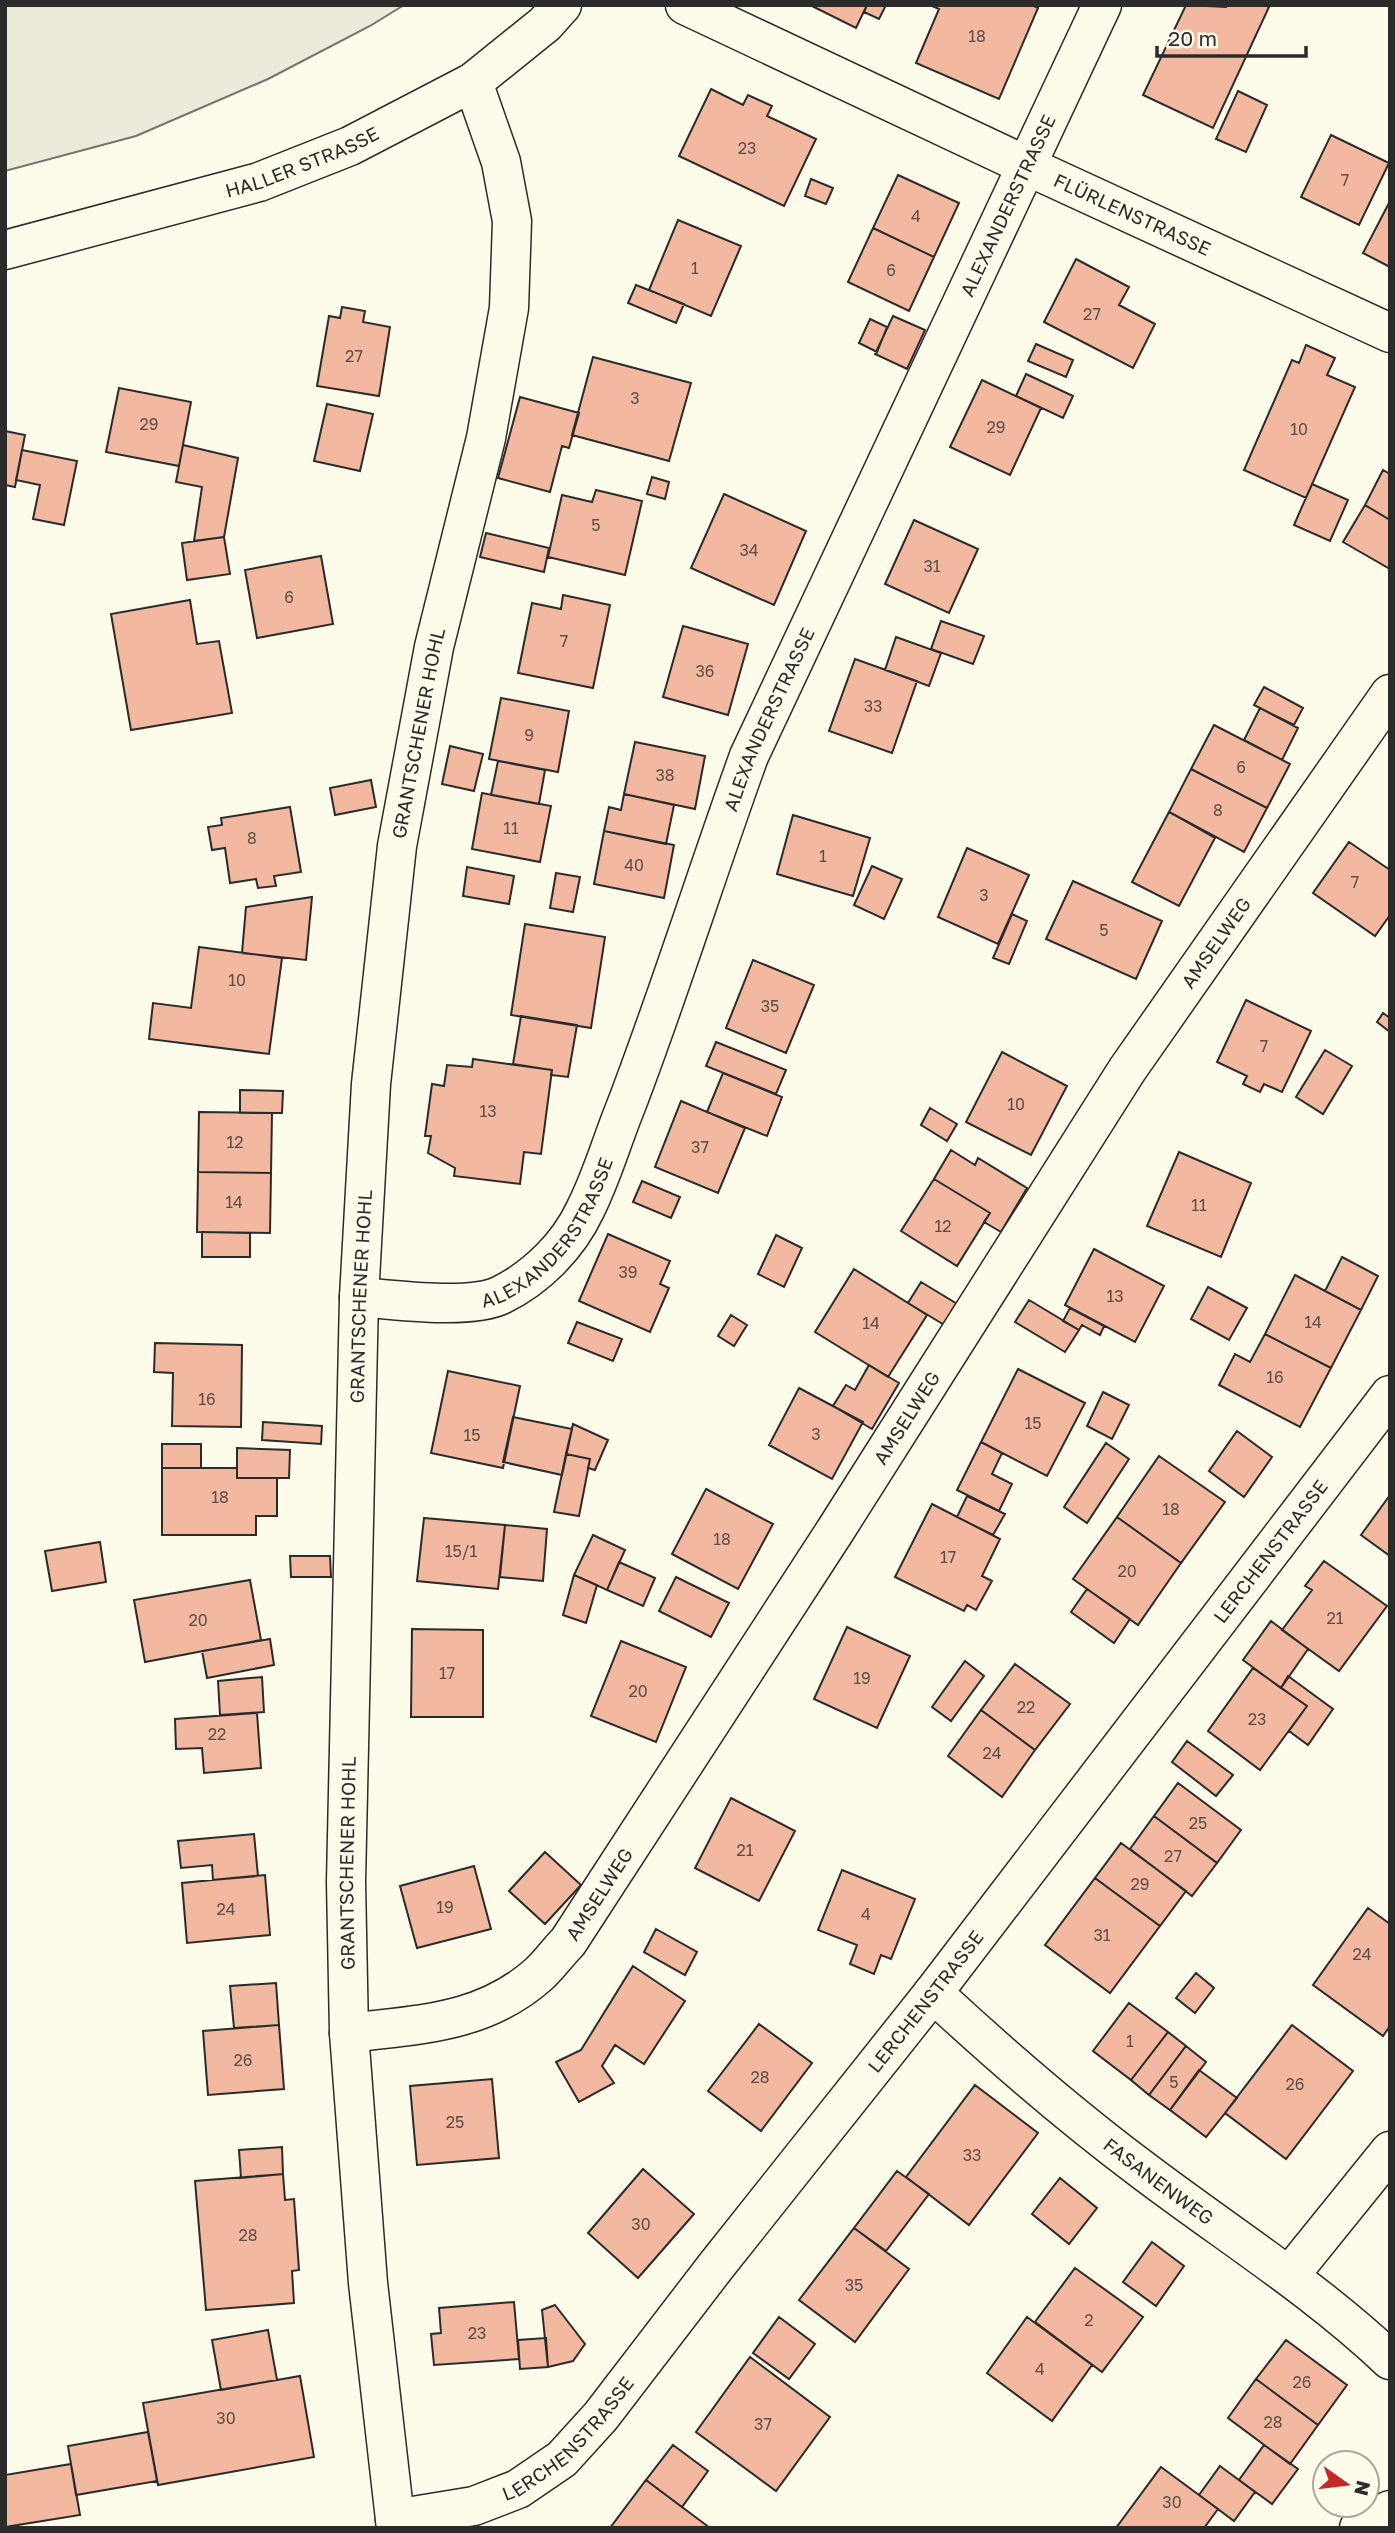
<svg xmlns="http://www.w3.org/2000/svg" width="1395" height="2533" font-family="'Golos Text',sans-serif">
<rect width="100%" height="100%" fill="#fdfbea"/>
<path fill="#ecebdb" stroke="#74746e" stroke-width="2" d="M5,5h399l-34,21 -102,53 -132,57 -131,35z"/>
<path fill="#f2b8a0" stroke="#2b2b2b" stroke-width="2" d="M810,5h57l-11,23z
M867,5h19l-7,14 -15,-7z
M930,5h102l6,3 -39,91 -83,-36 23,-54z
M1186,5l40,2 1,-2h38l4,2 -56,121 -70,-33z
M711,89l32,16 5,-10 24,11 -5,10 49,23 -32,67 -105,-50z
M1238,91l29,14 -21,47 -30,-13z
M1331,135l58,28 -30,62 -58,-28z
M898,175l61,28 -25,54 -61,-29z
M811,179l22,9 -7,16 -21,-8z
M1390,201v66l-27,-14z
M678,220l63,26 -30,70 -62,-26z
M873,228l61,29 -25,54 -61,-29z
M1076,259l53,28 -10,18 36,19 -22,44 -89,-46z
M636,285l48,19 -8,19 -48,-20z
M342,307l23,4 -2,11 27,5 -11,69 -62,-10 12,-70 11,2z
M893,316l32,14 -18,39 -32,-15z
M870,319l17,8 -10,25 -18,-9z
M1036,344l37,16 -7,17 -38,-16z
M1306,345l29,13 -8,17 28,12 -49,111 -62,-28 48,-110 7,3z
M593,357l98,26 -22,78 -97,-26z
M1026,374l47,22 -10,22 -47,-22z
M982,380l59,28 -31,67 -60,-28z
M119,388l72,14 -12,64 -73,-14z
M520,397l59,16 -10,35 -7,-2 -12,46 -52,-14z
M327,404l46,10 -13,57 -46,-10z
M5,431l20,4 -10,52 -10,-2z
M183,445l55,13 -14,79 -30,4 8,-54 -26,-5z
M22,450l55,11 -13,64 -31,-6 7,-34 -24,-5z
M1383,470l7,4v46l-25,-15z
M652,477l17,5 -4,17 -18,-5z
M1312,484l36,16 -18,41 -36,-16z
M596,490l46,11 -17,74 -77,-18 14,-62 30,7z
M724,494l82,37 -32,74 -83,-37z
M1365,505l25,15v49l-47,-27z
M914,520l64,29 -29,64 -64,-29z
M486,533l63,15 -5,24 -64,-15z
M224,537l6,37 -43,6 -5,-37z
M321,556l12,68 -76,14 -12,-68z
M563,595l47,10 -17,83 -75,-15 14,-70 29,6z
M190,600l7,44 22,-3 13,72 -101,17 -20,-116z
M941,621l43,15 -11,28 -42,-15z
M683,626l65,18 -20,71 -65,-18z
M896,637l45,16 -12,33 -44,-16z
M855,659l62,22 -25,72 -63,-22z
M1264,687l39,21 -9,17 -40,-20z
M501,698l68,13 -11,61 -69,-13z
M1260,708l38,20 -16,32 -38,-20z
M1214,725l76,39 -23,44 -76,-39z
M635,742l70,14 -10,53 -71,-15z
M450,746l33,8 -9,37 -32,-7z
M498,761l47,9 -6,34 -48,-9z
M1191,769l76,39 -23,44 -75,-40z
M371,780l5,27 -41,8 -5,-27z
M482,793l69,13 -11,56 -68,-13z
M624,794l50,11 -8,39 -62,-13 5,-24 12,3z
M290,807l11,65 -27,4 2,10 -18,2 -2,-9 -26,4 -5,-35 -13,2 -4,-23 14,-2 -1,-7z
M1169,812l46,26 -36,68 -47,-24z
M793,815l77,23 -17,58 -76,-22z
M604,831l70,14 -10,53 -70,-14z
M1349,842l41,28v45l-15,21 -62,-43z
M967,848l62,27 -31,69 -60,-27z
M872,866l30,13 -18,40 -30,-14z
M467,867l47,9 -5,28 -46,-8z
M556,873l24,4 -7,35 -23,-4z
M1073,881l89,40 -26,58 -90,-40z
M312,897l-6,63 -64,-7 4,-46z
M1012,914l15,7 -18,43 -16,-6z
M525,924l80,13 -14,91 -80,-13z
M199,947l83,11 -13,96 -120,-15 4,-36 38,5z
M753,960l61,25 -28,68 -60,-25z
M1246,1000l65,31 -29,61 -18,-8 -4,8 -17,-8 4,-8 -30,-14z
M1383,1013l7,5v14l-13,-10z
M521,1016l56,9 -9,52 -17,-2 1,-5 -39,-6z
M716,1042l70,28 -10,24 -70,-28z
M1325,1050l27,16 -29,48 -27,-17z
M1002,1052l65,34 -36,69 -65,-33z
M473,1059l79,11 -11,84 -17,-2 -4,32 -66,-8 1,-8 -27,-15 3,-17h-6l7,-52 12,2 3,-21 25,2z
M723,1073l59,24 -15,39 -60,-24z
M240,1090l43,1 -1,22h-42z
M681,1101l64,27 -27,65 -63,-26z
M930,1108l27,16 -10,17 -26,-16z
M199,1112l73,1 -1,60 -73,-1z
M951,1150l24,15 3,-7 49,30 -26,44 -17,-10 6,-9 -56,-34z
M1179,1152l72,31 -30,74 -74,-31z
M198,1172l73,1 -1,60 -73,-1z
M934,1179l56,34 -33,53 -56,-35z
M642,1181l38,16 -9,21 -38,-16z
M202,1232l48,1v24h-48z
M608,1234l62,27 -10,23 9,4 -19,44 -71,-31z
M776,1235l26,13 -18,39 -26,-13z
M1094,1249l70,37 -29,56 -70,-37z
M1342,1257l36,19 -17,34 -36,-19z
M854,1269l73,46 -39,62 -73,-45z
M1295,1275l66,35 -30,58 -66,-34z
M921,1282l38,23 -13,21 -38,-23z
M1208,1287l39,21 -18,32 -38,-21z
M1029,1300l50,30 -14,22 -50,-30z
M1070,1308l34,18 -4,9 -18,-10 -3,5 -16,-9z
M731,1315l16,10 -13,21 -16,-10z
M577,1322l45,17 -9,22 -45,-18z
M1265,1334l66,34 -31,59 -81,-42 16,-31 15,8z
M155,1343l87,2 -1,82 -69,-1 1,-53 -19,-1z
M869,1365l30,18 -27,46 -39,-23 13,-21 9,5z
M1018,1369l67,34 -38,73 -66,-34z
M448,1371l72,15 -17,82 -72,-15z
M799,1388l64,34 -31,57 -63,-34z
M1103,1392l26,13 -17,34 -25,-13z
M513,1417l59,12 -10,46 -59,-13z
M263,1422l59,4 -1,18 -59,-4z
M573,1424l35,16 -13,30 -7,-2 2,-9 -24,-5z
M1237,1431l35,26 -28,40 -35,-26z
M981,1442l21,11 -10,21 20,10 -13,27 -42,-21z
M1106,1443l23,16 -42,64 -23,-16z
M162,1444h39v24h-39z
M237,1448l53,2 -1,28h-52z
M566,1454l24,5 -11,57 -25,-4z
M1159,1456l66,46 -44,61 -64,-46z
M162,1468h75v10h40v38h-21v19h-94z
M706,1489l67,35 -35,65 -66,-35z
M1390,1495v61l-29,-21z
M967,1496l38,18 -12,21 -36,-18z
M932,1504l68,35 -18,37 10,5 -16,29 -9,-5 -3,6 -69,-34z
M1117,1517l64,46 -43,62 -65,-46z
M424,1518l81,7 -7,64 -81,-8z
M505,1525l42,4 -4,52 -43,-4z
M593,1535l32,15 -18,40 -33,-15z
M100,1542l6,40 -54,9 -7,-40z
M290,1556h40l1,21h-40z
M1324,1561l63,45 -48,65 -57,-41 30,-40 -7,-4z
M619,1562l36,16 -12,28 -36,-16z
M574,1575l23,10 -11,38 -23,-8z
M676,1577l53,26 -18,34 -52,-26z
M250,1580l11,60 -116,22 -11,-62z
M1087,1589l43,30 -16,24 -43,-31z
M1271,1621l37,28 -27,39 -38,-28z
M847,1627l63,29 -33,72 -63,-29z
M412,1629l71,1v87h-72z
M270,1639l4,26 -67,13 -5,-27z
M621,1641l65,26 -30,75 -65,-26z
M965,1661l19,15 -33,45 -19,-14z
M1015,1664l55,40 -35,46 -54,-40z
M1253,1668l54,38 -47,64 -52,-39z
M1288,1676l45,33 -25,36 -19,-14 18,-25 -26,-18z
M262,1677l2,35 -44,3 -2,-34z
M981,1710l54,40 -33,47 -54,-41z
M257,1713l4,55 -57,5 -2,-25 -26,1 -1,-30z
M1187,1741l46,34 -17,21 -44,-34z
M1178,1783l63,47 -24,33 -63,-47z
M731,1798l64,33 -36,70 -64,-33z
M1154,1816l63,47 -25,33 -62,-47z
M254,1834l4,42 -45,4 -1,-15 -31,3 -3,-27z
M1121,1843l65,48 -26,35 -65,-48z
M545,1852l36,33 -36,39 -36,-33z
M474,1866l17,63 -74,19 -17,-62z
M842,1870l73,29 -24,60 -10,-4 -7,19 -24,-10 7,-19 -39,-15z
M265,1875l5,60 -83,8 -5,-60z
M1095,1878l65,48 -50,67 -65,-48z
M1368,1908l22,16v102l-7,10 -70,-51z
M656,1929l41,23 -12,23 -41,-23z
M633,1966l52,35 -41,63 -29,-19 -13,21 12,17 -35,19 -23,-40 25,-12z
M1196,1973l18,15 -19,25 -19,-15z
M276,1983l3,42 -45,3 -4,-42z
M1129,2003l39,29 -37,48 -38,-29z
M759,2024l53,39 -51,68 -53,-40z
M279,2025l5,64 -76,6 -5,-64z
M1292,2025l61,46 -67,88 -61,-46z
M1168,2032l18,14 -37,49 -18,-15z
M1186,2046l20,16 -36,48 -21,-15z
M1199,2070l38,28 -31,39 -36,-27z
M492,2079l7,79 -82,7 -7,-79z
M975,2085l63,48 -69,92 -63,-48z
M282,2147l1,27 -42,4 -2,-28z
M643,2169l51,45 -56,64 -50,-45z
M897,2171l32,23 -43,57 -32,-23z
M283,2174l2,26 9,-1 5,71 -7,1 2,32 -88,7 -11,-129z
M1060,2178l37,30 -28,36 -37,-30z
M854,2228l55,41 -54,73 -56,-42z
M1152,2242l32,24 -28,40 -33,-24z
M1075,2268l68,49 -41,55 -67,-50z
M514,2302l5,57 -85,6 -3,-31 10,-1 -2,-25z
M555,2305l30,39 -12,17 -25,6 -6,-57z
M779,2317l36,27 -26,35 -36,-26z
M1027,2317l65,48 -40,56 -65,-48z
M268,2330l9,50 -56,10 -9,-50z
M546,2338l2,29 -28,2 -2,-29z
M1286,2340l61,45 -29,40 -62,-46z
M750,2357l80,60 -54,74 -80,-59z
M300,2376l14,81 -156,28 -15,-82z
M1256,2379l62,46 -28,39 -62,-46z
M148,2432l9,49 -81,14 -8,-49z
M673,2445l35,26 -26,36 -36,-27z
M1264,2445l34,24 -26,35 -33,-24z
M71,2464l9,51 -75,12v-52z
M1220,2466l35,26 -21,29 -35,-26z
M1161,2467l57,42 -14,19h-88z
M646,2480l64,48h-100z"/>
<g fill="none" stroke-linecap="round" stroke-linejoin="round">
<g stroke="#2b2b2b" stroke-width="41">
<g id="minor">
<path id="s1" d="M685,5l340,160 365,168"/>
<path id="s2" d="M5,250l254,-68 91,-36 123,-64 72,-58 17,-19"/>
<path id="s3" d="M359,1297c36,3 111,13 142,-2 36,-18 67,-49 84,-85 17,-33 27,-70 41,-104 44,-115 81,-234 123,-350l353,-751"/>
<path id="s4" d="M933,1993c67,62 135,121 207,175 84,64 174,120 250,192"/>
<path id="s5" d="M349,2033c70,-9 134,-9 190,-59 10,-9 19,-22 29,-32l267,-411 292,-461 263,-376"/>
<path d="M1289,2276l101,-125"/>
<path id="s6" d="M395,2519l79,-13 44,-17 44,-30 39,-43 115,-150 217,-273 457,-598"/>
<path id="s7" d="M396,2528l-28,-245 -19,-250 -3,-151 13,-585 12,-213 26,-238 37,-199 52,-209 23,-130 3,-87 -11,-59 -28,-80"/>
<path d="M1359,2528l31,-18"/>
</g>
</g>
<use href="#minor" stroke="#fdfbea" stroke-width="38"/>
</g>
<g text-anchor="middle" stroke-width="5" stroke-linejoin="round" paint-order="stroke">
<g font-size="16" fill="#5d4e48">
<text x="977" y="42">18</text>
<text x="747" y="154">23</text>
<text x="1345" y="186">7</text>
<text x="916" y="222">4</text>
<text x="695" y="274">1</text>
<text x="891" y="276">6</text>
<text x="1092" y="320">27</text>
<text x="354" y="362">27</text>
<text x="635" y="404">3</text>
<text x="149" y="430">29</text>
<text x="996" y="433">29</text>
<text x="1299" y="435">10</text>
<text x="596" y="531">5</text>
<text x="749" y="556">34</text>
<text x="932" y="572">31</text>
<text x="289" y="603">6</text>
<text x="564" y="647">7</text>
<text x="705" y="677">36</text>
<text x="873" y="712">33</text>
<text x="529" y="741">9</text>
<text x="1241" y="773">6</text>
<text x="665" y="781">38</text>
<text x="1218" y="816">8</text>
<text x="511" y="834">11</text>
<text x="252" y="844">8</text>
<text x="823" y="862">1</text>
<text x="634" y="871">40</text>
<text x="1355" y="888">7</text>
<text x="984" y="901">3</text>
<text x="1104" y="936">5</text>
<text x="237" y="986">10</text>
<text x="770" y="1012">35</text>
<text x="1264" y="1052">7</text>
<text x="1016" y="1110">10</text>
<text x="488" y="1117">13</text>
<text x="235" y="1148">12</text>
<text x="700" y="1153">37</text>
<text x="234" y="1208">14</text>
<text x="1199" y="1211">11</text>
<text x="943" y="1232">12</text>
<text x="628" y="1278">39</text>
<text x="1115" y="1302">13</text>
<text x="1313" y="1328">14</text>
<text x="871" y="1329">14</text>
<text x="1275" y="1383">16</text>
<text x="207" y="1405">16</text>
<text x="1033" y="1429">15</text>
<text x="816" y="1440">3</text>
<text x="472" y="1441">15</text>
<text x="220" y="1503">18</text>
<text x="1171" y="1515">18</text>
<text x="722" y="1545">18</text>
<text x="461" y="1557">15/1</text>
<text x="948" y="1563">17</text>
<text x="1127" y="1577">20</text>
<text x="1335" y="1624">21</text>
<text x="198" y="1626">20</text>
<text x="447" y="1679">17</text>
<text x="862" y="1684">19</text>
<text x="638" y="1697">20</text>
<text x="1026" y="1713">22</text>
<text x="1257" y="1725">23</text>
<text x="217" y="1740">22</text>
<text x="992" y="1759">24</text>
<text x="1198" y="1829">25</text>
<text x="745" y="1856">21</text>
<text x="1173" y="1862">27</text>
<text x="1140" y="1890">29</text>
<text x="445" y="1913">19</text>
<text x="226" y="1915">24</text>
<text x="866" y="1920">4</text>
<text x="1102" y="1941">31</text>
<text x="1362" y="1960">24</text>
<text x="1130" y="2047">1</text>
<text x="243" y="2066">26</text>
<text x="760" y="2083">28</text>
<text x="1174" y="2088">5</text>
<text x="1295" y="2090">26</text>
<text x="455" y="2128">25</text>
<text x="972" y="2161">33</text>
<text x="641" y="2230">30</text>
<text x="248" y="2241">28</text>
<text x="854" y="2291">35</text>
<text x="1089" y="2326">2</text>
<text x="477" y="2339">23</text>
<text x="1040" y="2375">4</text>
<text x="1302" y="2388">26</text>
<text x="226" y="2424">30</text>
<text x="1273" y="2428">28</text>
<text x="763" y="2430">37</text>
<text x="1172" y="2508">30</text>
</g>
<g font-size="19" fill="#2b2b2b" stroke="#fdfbea">
<text dy="7" stroke="none"><textPath href="#s2" startOffset="310">HALLER STRASSE</textPath></text>
<text dy="7" stroke="none"><textPath href="#s3" startOffset="1356">ALEXANDERSTRASSE</textPath></text>
<text dy="7" stroke="none"><textPath href="#s1" startOffset="494">FLÜRLENSTRASSE</textPath></text>
<text dy="7" stroke="none"><textPath href="#s3" startOffset="789">ALEXANDERSTRASSE</textPath></text>
<text dy="7" stroke="none"><textPath href="#s7" startOffset="1801">GRANTSCHENER HOHL</textPath></text>
<text dy="7" stroke="none"><textPath href="#s5" startOffset="1437">AMSELWEG</textPath></text>
<text dy="7" stroke="none"><textPath href="#s3" startOffset="222">ALEXANDERSTRASSE</textPath></text>
<text dy="7" stroke="none"><textPath href="#s7" startOffset="1234">GRANTSCHENER HOHL</textPath></text>
<text dy="7" stroke="none"><textPath href="#s5" startOffset="870">AMSELWEG</textPath></text>
<text dy="7" stroke="none"><textPath href="#s6" startOffset="1332">LERCHENSTRASSE</textPath></text>
<text dy="7" stroke="none"><textPath href="#s7" startOffset="667">GRANTSCHENER HOHL</textPath></text>
<text dy="7" stroke="none"><textPath href="#s5" startOffset="303">AMSELWEG</textPath></text>
<text dy="7" stroke="none"><textPath href="#s6" startOffset="765">LERCHENSTRASSE</textPath></text>
<text dy="7" stroke="none"><textPath href="#s4" startOffset="294">FASANENWEG</textPath></text>
<text dy="7" stroke="none"><textPath href="#s6" startOffset="198">LERCHENSTRASSE</textPath></text>
</g>
</g>
<rect width="1395" height="2533" fill="none" stroke="#2b2b2b" stroke-width="14"/>
<g transform="translate(1346 2484) rotate(104)"><circle r="33" fill="#fdfbea" stroke="#a9a89e" stroke-width="2"/>
<path d="M0-5L12 26L0 18L-12 26Z" fill="#c62828"/>
<text y="-10" font-size="19" font-weight="bold" text-anchor="middle" fill="#2b2b2b">N</text>
</g>
<path d="M1157 46v10h149v-10" fill="none" stroke="#2b2b2b" stroke-width="3.5"/>
<text x="1168" y="46" font-size="21" fill="#2b2b2b" stroke="#fdfbea" stroke-width="5" paint-order="stroke">20 m</text>
</svg>
